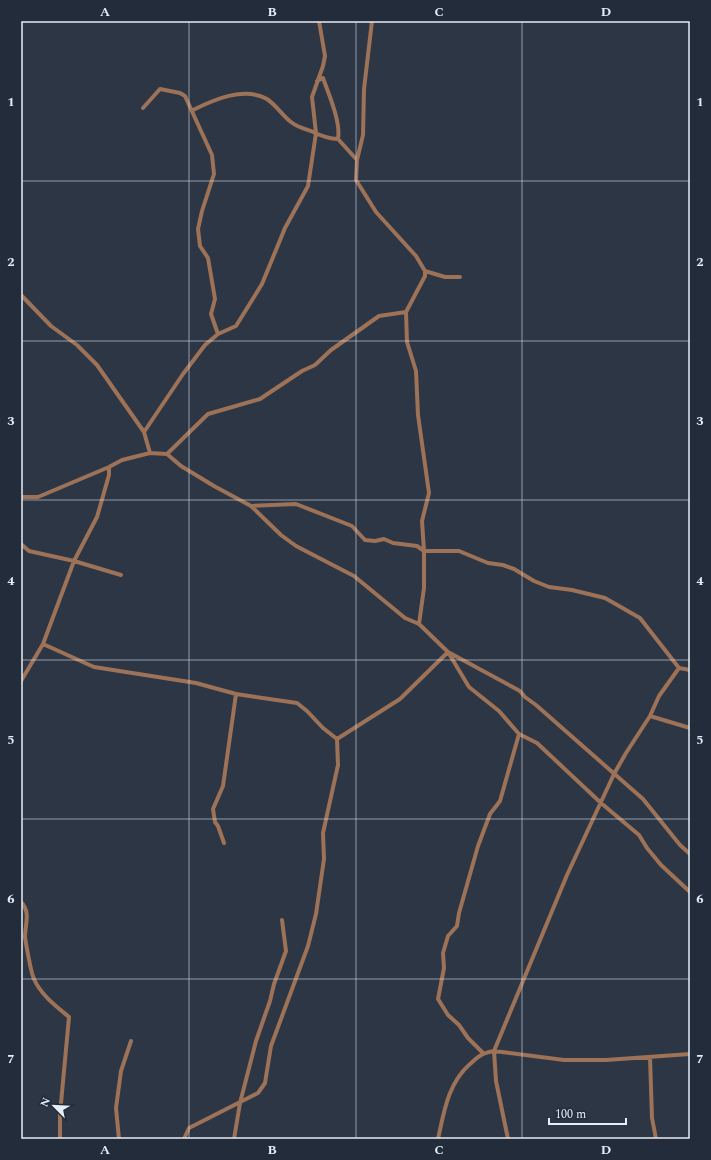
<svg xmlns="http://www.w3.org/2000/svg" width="711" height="1160" font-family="Spectral,serif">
<rect width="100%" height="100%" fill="#2c3645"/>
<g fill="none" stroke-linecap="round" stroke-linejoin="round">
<path stroke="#9d7257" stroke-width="4" d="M317,81l6,-3c6,17 18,44 15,61
M143,108l17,-19 20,4 5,3 27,59 2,19 -12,37 -4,18 2,17 8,12 7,41 -4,15 7,20
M193,110c20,-10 51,-24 74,-11 9,6 16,17 24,23 6,5 14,7 20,9 8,4 18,8 27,8l19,21 -1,20 20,32 40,44 9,15 20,6h15
M357,160l6,-25 1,-46 8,-68
M21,295l30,31 26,19 20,20 47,67 6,21
M144,432l39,-58 22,-29 13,-11 18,-8 26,-42 23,-56 23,-42 8,-53 -4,-36 11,-31 2,-10 -6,-35
M167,454l41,-40 52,-15 42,-28 13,-6 16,-15 48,-34 27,-4
M21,497h17l71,-30 13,-7 28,-7 17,1 14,12 33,20 37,20 30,29 15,11 58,30 51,42 14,6 29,28 21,35 30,24 20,23 18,9 64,60 38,32 8,13 14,17 29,27
M251,506l45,-2 56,22 13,14 10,1 9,-2 9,4 24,3 7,5h35l29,12 15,2 11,4 20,12 15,6 23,3 33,8 35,20 39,50 11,2
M21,544l8,7 45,10 47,14
M419,624l5,-36v-37l-2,-30 7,-28 -11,-78 -2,-44 -9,-29 -1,-30 19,-36v-5
M43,644l51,23 102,16 40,11 61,9 10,8 16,17 14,11
M448,652l72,39 5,6 11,8 107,94 37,46 10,9
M21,681l22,-37 31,-83 23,-44 12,-42v-8
M650,716l40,12
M337,739l63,-40 48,-47
M224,843l-6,-17 -3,-4 -2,-13 10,-23 13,-92
M21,902c10,10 4,23 4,35 1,7 6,36 9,42 7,16 22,27 35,38l-9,97v25
M483,1053l-15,-15 -9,-13 -11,-10 -10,-16 6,-31 -1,-15 5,-17 9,-10 2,-13 19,-67 12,-32 10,-13 19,-67
M650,1057l2,61 4,21
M119,1139l-3,-31 5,-37 10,-30
M184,1139l5,-11 69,-35 7,-10 6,-37 37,-100 8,-32 8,-55 -1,-26 15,-68 -1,-26
M234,1139l6,-36 16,-62 14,-40 4,-17 12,-33 -4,-31
M438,1139c6,-27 10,-56 32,-75 9,-8 12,-11 24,-13l70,9h42l84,-6
M508,1139l-12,-58 -2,-30 73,-176 47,-101 12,-21 24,-37 9,-20 20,-28"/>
</g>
<path fill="none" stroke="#e6edf7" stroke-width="1" stroke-opacity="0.55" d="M189,21v1118M356,21v1118M522,21v1118M21,181h669M21,341h669M21,500h669M21,660h669M21,819h669M21,979h669"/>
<rect width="711" height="1160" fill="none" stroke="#222c3a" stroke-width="44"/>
<g transform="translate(54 1106) rotate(294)" stroke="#222c3a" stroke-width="3" paint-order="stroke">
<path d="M0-3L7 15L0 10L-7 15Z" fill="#e6edf7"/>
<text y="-6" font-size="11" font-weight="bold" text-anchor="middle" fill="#e6edf7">N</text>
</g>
<path d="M549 1118v6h77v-6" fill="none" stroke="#e6edf7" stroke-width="2"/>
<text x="555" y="1118" font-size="12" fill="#e6edf7" stroke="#222c3a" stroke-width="3" paint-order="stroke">100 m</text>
<rect x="22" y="22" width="667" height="1116" fill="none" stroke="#e6edf7" stroke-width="1.5"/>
<g font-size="13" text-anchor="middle" font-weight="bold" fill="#e6edf7">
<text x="105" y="16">A</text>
<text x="272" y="16">B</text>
<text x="439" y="16">C</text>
<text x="606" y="16">D</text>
<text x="11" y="106">1</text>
<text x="700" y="106">1</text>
<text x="11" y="266">2</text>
<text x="700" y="266">2</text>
<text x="11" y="425">3</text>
<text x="700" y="425">3</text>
<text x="11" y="585">4</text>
<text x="700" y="585">4</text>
<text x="11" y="744">5</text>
<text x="700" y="744">5</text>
<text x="11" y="903">6</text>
<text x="700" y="903">6</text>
<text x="11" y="1063">7</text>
<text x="700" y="1063">7</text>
<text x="105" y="1154">A</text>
<text x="272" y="1154">B</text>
<text x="439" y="1154">C</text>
<text x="606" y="1154">D</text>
</g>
</svg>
